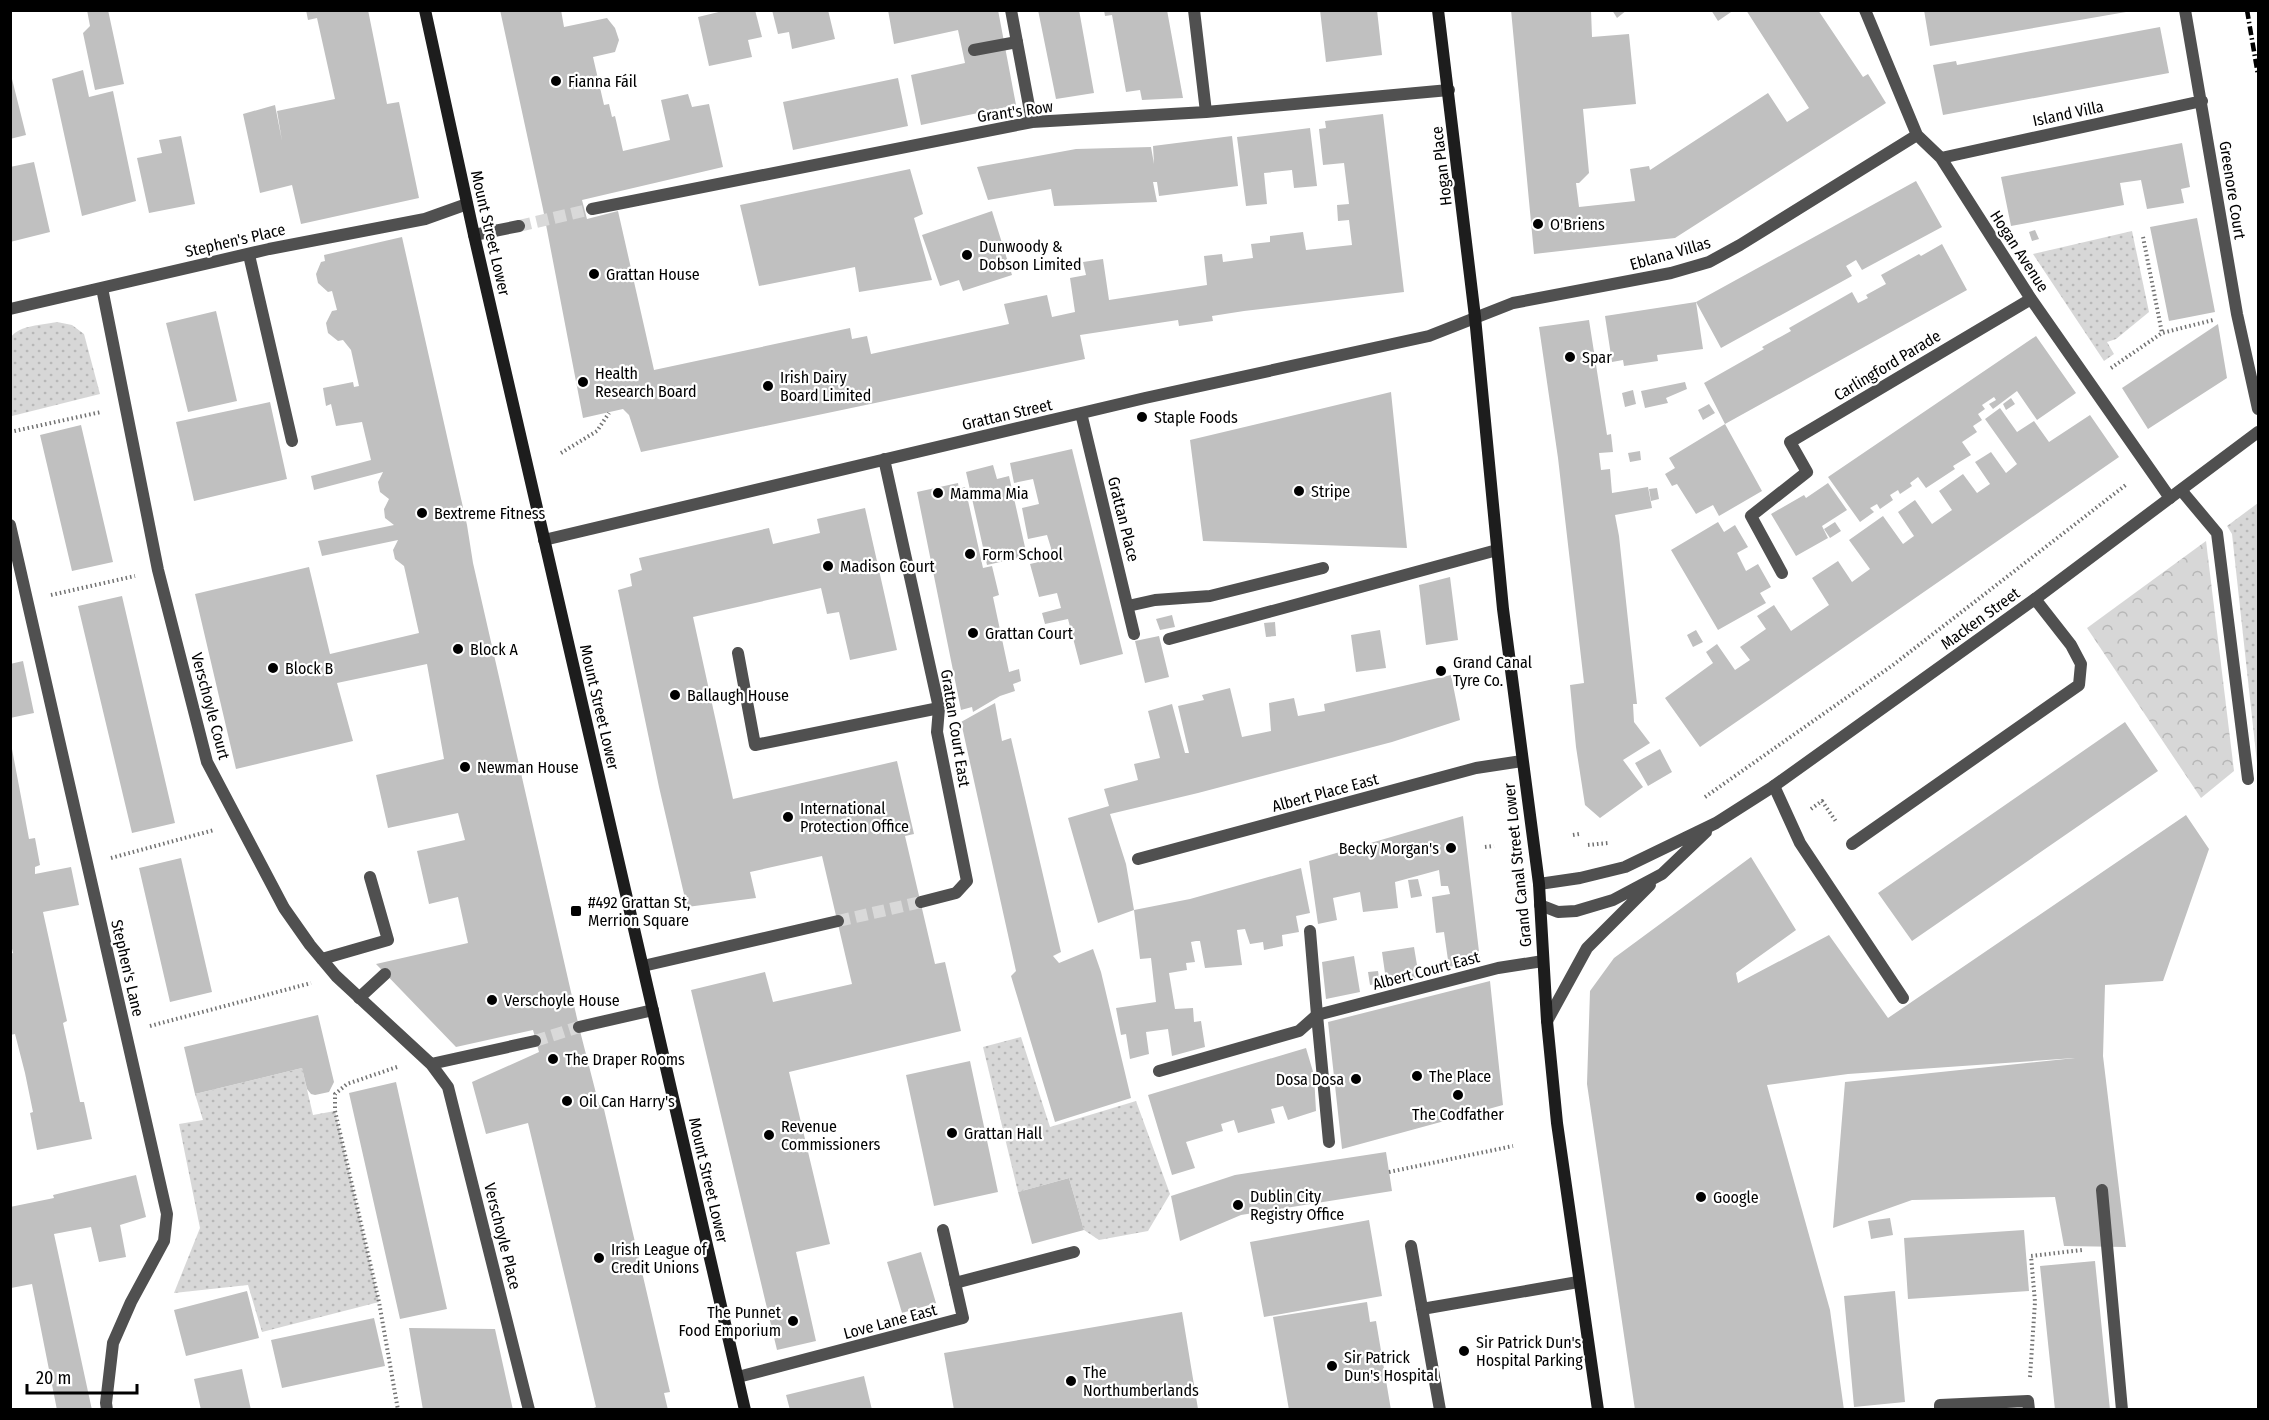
<svg xmlns="http://www.w3.org/2000/svg" width="2269" height="1420" font-family="'Fira Sans Condensed',sans-serif">
<defs>
<pattern id="grass-dots" width="8" height="8" patternUnits="userSpaceOnUse" patternTransform="scale(1.5)"><rect width="8" height="8" fill="#d7d7d7"/><path d="M2 2h.1M6 6h.1" fill="none" stroke="#b7b7b7" stroke-width="1.8" stroke-linecap="round"/></pattern>
<pattern id="park-crowns" width="20" height="18" patternUnits="userSpaceOnUse" patternTransform="scale(1.5)"><rect width="20" height="18" fill="#d7d7d7"/><path d="M2 6a3 3 0 1 1 6 0M12 15a3 3 0 1 1 6 0" fill="none" stroke="#b7b7b7"/></pattern>
</defs>
<rect width="100%" height="100%" fill="#fff"/>
<path fill="url(#grass-dots)" d="M2132,231l17,81 -33,27 -9,3 7,12 -10,7 -71,-107z
M57,322l15,3 12,9 16,60 -88,22 -1,-79c9,-12 31,-12 46,-15z
M2258,503v269l-26,-238 -5,-8z
M1021,1037l29,90 86,-26 34,93 -22,37 -49,9 -15,-10 -15,-52 -51,14 -35,-145z
M302,1068l11,47 22,-4 44,191 -117,30 -14,-47 -74,8 26,-65 -21,-104 24,-4 -8,-26z"/>
<path fill="url(#park-crowns)" d="M2206,541l28,230 -33,27 -114,-170z"/>
<path fill="#c0c0c0" d="M87,10h21l16,74 -29,6 -12,-57 7,-7z
M306,10h62l19,94 12,-2 20,96 -118,26 -9,-39 -32,8 -17,-79 32,-9 7,36 -5,-30 58,-12 -18,-81 -9,2z
M500,10h61l3,17 43,-9 8,10 4,12 -4,12 -22,5 11,48 5,-1 3,13 3,-1 8,35 47,-11 -9,-40 27,-6 4,13 17,-3 14,63 -141,33 5,19 31,-8 36,159 196,-42 2,11 15,-3 4,18 138,-30 -5,-20 43,-9 5,22 23,-5 -5,-34 16,-3 -3,-13 20,-3 6,41 98,-15 -3,-29 18,-2 1,8 30,-4 -2,-14 19,-2v-6l33,-4 3,18 46,-5 -3,-25 -11,1 -1,-16 12,-1 -5,-41 -21,2 -4,-36 7,-1 -1,-7 58,-7 21,178 -160,19 -32,5 1,5 -34,5 -1,-6 -98,15 5,24 -444,93 -12,-37 -6,-6 -40,9 -40,-209z
M727,10h28l7,27 -14,3 4,17 -43,9 -11,-49z
M772,10h56l7,29 -43,10 -3,-17 -11,2z
M888,10h110l18,95 -95,20 -10,-50 54,-12 -7,-33 -64,14z
M1038,10h41l15,83 -38,6z
M1104,10h63l16,88 -41,2 -2,-10 -14,2 -14,-77 -7,1z
M1320,10h57l5,45 -56,7z
M1511,10h80l1,27 37,-3 7,70 -53,5 6,64 -10,10h-3l3,24 56,-6 -5,-32 19,-3 1,4 118,-77 19,29 22,-14 -63,-98h72l45,67 5,-3 18,29 -211,135 -141,16z
M1612,10h15l-10,8z
M1711,10h23l-16,11z
M1924,10h202v2l-196,34z
M2160,27l9,46 -226,42 -10,-50 23,-4 1,4z
M83,70l6,27 24,-6 23,110 -54,15 -30,-137z
M10,71l16,64 -16,4z
M898,78l10,48 -115,24 -10,-48z
M1310,128l7,58 -23,2 -2,-18 -28,3 3,31 -21,2 -9,-69z
M181,136l14,68 -46,9 -12,-55 25,-5 -3,-13z
M1232,136l6,50 -79,10 -2,-14h-4l4,20 -103,4 -3,-17 -63,11 -11,-33 99,-18 75,-2 3,17 -1,-18z
M2182,143l8,44 -9,2 3,14 -37,6 -6,-29 -21,3 4,22 -113,21 -10,-49z
M34,162l16,70 -40,10v-75z
M910,169l13,45 -9,4 18,62 -73,12 -4,-25 -96,19 -19,-81z
M1916,181l26,46 -80,43 -6,-10 -10,6 6,10 -131,72 -25,-46z
M992,211l20,64 -49,16 -4,-11 -19,6 -18,-51z
M2197,218l18,94 -46,9 -19,-94z
M2035,230l4,9 -7,2 -3,-9z
M402,237l65,288 6,38 106,464 20,78h4l67,287 -6,1 4,17h-79l7,-3 -68,-284 -42,11 -14,-52 67,-30 -6,-22 -77,17 -80,-83 92,-21 -10,-46 -29,7 -12,-53 48,-11 -7,-27 -70,15 -12,-53 68,-16 -17,-95 -90,19 16,58 -117,28 -41,-175 114,-27 21,87 89,-21 -15,-67 -9,-7 -2,-9 5,-10 -76,16 -4,-15 76,-16 -9,-7 -1,-9 5,-10 -9,-7 -2,-10 5,-10 -69,18 -3,-14 60,-16 -9,-38 -26,4 -5,-22 -5,2 -3,-18 30,-6 1,5 5,-1 -8,-36 -8,-10 -5,1 -10,-8 -2,-10 6,-12 5,-1 -5,-19 -4,1 -10,-9 -2,-9 5,-12 4,-1 -1,-6z
M1942,244l25,46 -242,134 -21,-41 60,-34 -2,-2 29,-16 -2,-3 63,-36 6,11 10,-5 -2,-3 20,-11 -5,-9 38,-21 2,2z
M1696,302l7,47 -46,6 1,6 -34,5 -1,-6 -11,2 -7,-46z
M216,311l21,90 -49,11 -22,-89z
M1589,320l18,115 4,-1 2,18 -14,1 2,17 9,-1 2,24 36,-6 4,21 -37,7 4,21 18,168h-4l1,18 16,21 -27,17 20,27 -43,31 -15,-13 -9,-58 -6,-62 14,-2 -26,-225 -19,-131z
M2218,324l9,54 -79,51 -26,-41z
M2036,336l40,57 -39,27 -20,-29 -24,18 -4,-5 7,-4 -2,-3 -12,8 3,4 -7,5 4,6 -9,6 4,6 -15,10 9,13 -18,11 2,3 -29,19 -8,-11 -8,6 2,3 -12,8 -2,-4 -8,5 3,5 -13,9 -3,-5 -7,4 4,4 -14,10 -32,-45z
M1685,382l2,7 -21,9 2,5 -23,5 -4,-17z
M1633,390l3,14 -11,3 -3,-14z
M1391,392l16,156 -204,-7 -13,-101z
M2011,398l4,6 -9,6 -3,-6z
M270,402l17,77 -93,22 -18,-79z
M1709,404l6,9 -12,7 -5,-10z
M2000,408l17,24 17,-11 15,21 41,-27 29,42 -419,290 -35,-49 48,-35 -7,-11 11,-8 18,26 15,-10 -10,-13 26,-18 -9,-13 17,-11 17,26 38,-26 -17,-27 26,-17 14,21 18,-13 -21,-29 34,-24 20,28 11,-8 -16,-24 17,-12 17,24 20,-14 -13,-19 24,-17 14,19 13,-9 -15,-22 16,-10 15,21 11,-9 -32,-45z
M1725,424l37,67 -43,25 -6,-11 -17,9 -19,-30 -5,2 -7,-12 10,-6 -6,-10z
M81,425l32,137 -41,9 -32,-136z
M1072,449l51,205 -43,11 -12,-46 -23,5 -3,-11 19,-5 -4,-15 -18,4 -9,-33 21,-5v-11l-4,-13 -19,4 -6,-31 17,-4 -6,-25 -19,4 -4,-20z
M1640,451l1,9 -11,2 -2,-9z
M993,465l4,14 12,-3 18,80 -40,9 -21,-93z
M958,483l1,6 6,-2 18,81 9,-2 7,29 -6,2 16,75 10,-3 2,12 -8,3 2,7 -15,5 -27,16 -1,-5 -11,3 -44,-218z
M1828,483l19,27 -25,16 6,12 -32,18 -25,-42 33,-19 2,3z
M1657,488l2,11 -8,2 -2,-12z
M865,508l32,142 -47,10 -11,-48 -12,2 -6,-26 -128,29 40,182 164,-38 17,73 -9,2 30,128 10,-2 16,69 -172,41 41,172 -34,8 20,89 -39,9 -86,-360 74,-18 8,30 79,-18 -30,-128 -72,16 6,26 -69,9 -28,-120 -41,-197 14,-4 -2,-12 12,-4 -3,-12 130,-30 4,16 47,-11 -3,-14z
M1718,522l6,10 11,-7 13,22 -11,6 9,18 12,-7 13,23 -11,6 6,10 -48,27 -47,-80z
M1835,522l6,9 -11,7 -6,-9z
M1450,577l8,63 -32,5 -7,-60z
M122,596l53,227 -43,10 -54,-227z
M1172,615l3,12 -15,3 -4,-11z
M1275,622l1,14 -10,1 -2,-14z
M1380,630l6,38 -30,4 -5,-37z
M1696,630l7,12 -10,5 -6,-12z
M1159,636l10,41 -24,6 -10,-42z
M23,661l11,52 -24,5v-54z
M1451,675l9,45 -68,22 -194,51 -88,21 16,50 8,46 -36,13 -30,-105 41,-12 -5,-17 34,-9 -4,-16 26,-6 -12,-47 24,-7 13,49h4l-11,-47 26,-6 -2,-5 28,-7 12,49 29,-6 -2,-28 25,-5 4,18 27,-5 -1,-7z
M995,703l7,38 9,-3 50,214 -8,4 6,7 34,-14 8,23 30,126 -76,24 -44,-146 5,-5 -55,-249z
M2125,722l33,49 -246,170 -34,-48z
M12,749l17,90 6,-1 5,27 -5,2v7l36,-7 8,38 -36,7 24,109 -4,2 17,79h4l8,37 -55,11 -7,-37 3,-1 -8,-39 -10,-39 -5,1v-81l3,-1 -3,-13z
M1660,749l12,23 -24,14 -13,-23z
M2186,815l23,34 -46,132 -58,4 -2,71 23,191 -62,-1 -9,-49 -143,3 -79,28 12,-146 230,-24 -227,16 -81,11 63,225 14,100h-209l-48,-326 3,-93 24,-33 137,-101 45,73 -60,43 2,10 91,-48 59,83z
M1463,816l17,144 -31,7 -5,-35 -8,1 -4,-36 18,-3 -2,-8h-7l-2,-16 -44,12 3,26 -35,4 -3,-20 -27,6 4,22 -19,4 -9,-63z
M181,858l31,134 -42,10 -31,-134z
M1301,868l9,45 -14,3 3,16 -17,3 1,11 -19,4 -1,-8 -13,2 -5,-15 -8,1 5,35 -37,3 -5,-27h-4l-5,1 4,20 -9,1 1,7 -18,3 6,36 18,-1 1,14 7,-1 4,26 -33,9 -4,-27 -22,3 3,22 -19,5 -4,-25 -5,1 -5,-27 40,-6 -5,-44 -11,1 -6,-49 56,-11z
M1418,879l4,17 -11,2 -3,-18z
M1414,947l5,30 -32,10 -5,-35z
M1354,956l6,36 -34,7 -4,-37z
M1378,971l2,12 -10,2 -2,-13z
M1490,981l13,124 -161,44 -14,-127z
M318,1015l16,67 -5,10 -14,3 -4,-1 -4,-5 -5,-21 -107,26 -11,-47z
M1306,1048l8,27 2,36 -28,9 -5,-14 -12,3 4,14 -37,10 -4,-13 -13,4 2,7 -37,11 9,26 -23,7 -24,-80z
M970,1061l28,131 -64,14 -28,-131z
M396,1082l51,227 -47,10 -51,-226z
M1386,1152l6,39 -151,24 -61,26 -9,-45 64,-21z
M136,1175l10,42 -26,8 6,32 -27,5 -8,-35 -37,7 38,176h-35l-25,-126 -21,4 -1,-81 44,-9 -1,-3z
M1069,1178l15,52 -52,14 -14,-52z
M1890,1218l3,17 -22,4 -3,-18z
M1369,1220l13,76 -118,21 -14,-75z
M2024,1230l5,61 -121,8 -4,-61z
M921,1252l15,51 -34,10 -15,-51z
M2095,1261l15,149h-55l-15,-144z
M247,1291l12,47 -73,18 -12,-46z
M1895,1291l10,111 -51,5 -10,-111z
M1367,1302l3,20 6,-1 15,89h-102l-16,-93z
M1182,1312l16,97 -244,1 -10,-57z
M374,1318l11,48 -103,22 -11,-48z
M409,1328l86,1 18,81h-90z
M242,1369l9,41h-50l-7,-31z
M864,1376l8,34h-82l-4,-15z"/>
<g fill="none" stroke-linecap="round" stroke-linejoin="round">
<path stroke="#d9d9d9" stroke-width="12" stroke-dasharray="12 6" stroke-linecap="butt" d="M519,226l73,-17
M838,921l83,-19
M535,1041l44,-14"/>
<path stroke="#727272" stroke-width="4" stroke-dasharray="1.5 3" stroke-linecap="butt" d="M2143,237l19,96
M2111,368l51,-35 51,-13
M10,432l91,-20
M561,453l36,-22 12,-18
M51,595l84,-19
M1705,797l188,-132 234,-181
M1811,809l11,-8 15,22
M1573,835l6,-1
M1588,845l20,-2
M1485,847l9,-1
M111,858l103,-28
M150,1026l161,-43
M397,1067l-50,17 -12,10v17l44,191 19,108
M1389,1172l124,-26
M2030,1377l5,-75 -4,-46 51,-6"/>
<path stroke="#505050" stroke-width="12" d="M974,50l43,-8
M249,255l43,186
M2181,490l36,43 31,246
M1128,606l27,-6 55,-4 113,-28
M1169,639l328,-89
M738,653l17,92 184,-37
M1774,786l26,57 103,155
M1852,844l227,-159 2,-21 -10,-19 -36,-46
M1310,931l7,84
M322,959l66,-19 -18,-63
M359,998l26,-24
M2102,1190l20,220
M1411,1246l29,164
M955,1283l119,-31
M1422,1309l156,-27"/>
<path stroke="#505050" stroke-width="12" d="M1940,1410v-5l88,-4 1,9"/>
<path stroke="#505050" stroke-width="12" d="M1011,10l21,112
M1194,10l12,102
M1865,10l52,125 24,23 90,141 139,199
M2185,10l52,304 21,95
M1941,158l261,-57
M592,209l440,-87 174,-10 243,-22
M474,235l45,-9
M102,288l56,282 49,192 77,146 26,37 26,31 95,88 17,23 81,323
M10,309l259,-60 156,-30 42,-15
M1081,413l53,221
M884,459l55,249 -2,24 30,149 -11,12 -35,9
M10,525l157,689 -3,27 -33,61 -18,41 -7,60 1,7
M544,540l601,-142 284,-62 84,-33 158,-30 38,-11 31,-17 177,-110
M1782,573l-31,-57 56,-44 -17,-30 241,-143
M1138,859l338,-91 46,-7
M643,966l195,-45
M1317,1015l12,127
M579,1027l74,-17
M431,1064l104,-23
M1159,1071l140,-40 18,-16 181,-47 45,-7
M738,1377l225,-59 -20,-88"/>
<path stroke="#505050" stroke-width="12" d="M1539,884l41,-6 45,-11 91,-44 58,-37 261,-187 223,-167
M1540,905l18,7 18,-1 37,-11 49,-26 44,-42
M1547,1021l40,-73 63,-63"/>
<path stroke="#1d1d1d" stroke-width="12" d="M425,10l49,225 271,1175
M1438,10l37,307 28,292 36,275 8,137 10,102 41,287"/>
<path stroke="#000" stroke-width="4.5" stroke-dasharray="9 3 1.5 3" stroke-linecap="butt" d="M2247,10l11,65"/>
</g>
<g fill="#000" stroke="#fff" stroke-width="2">
<circle cx="556" cy="81" r="6"/>
<circle cx="1538" cy="224" r="6"/>
<circle cx="967" cy="255" r="6"/>
<circle cx="594" cy="274" r="6"/>
<circle cx="1570" cy="357" r="6"/>
<circle cx="583" cy="382" r="6"/>
<circle cx="768" cy="386" r="6"/>
<circle cx="1142" cy="417" r="6"/>
<circle cx="1299" cy="491" r="6"/>
<circle cx="938" cy="493" r="6"/>
<circle cx="422" cy="513" r="6"/>
<circle cx="970" cy="554" r="6"/>
<circle cx="828" cy="566" r="6"/>
<circle cx="973" cy="633" r="6"/>
<circle cx="458" cy="649" r="6"/>
<circle cx="273" cy="668" r="6"/>
<circle cx="1441" cy="671" r="6"/>
<circle cx="675" cy="695" r="6"/>
<circle cx="465" cy="767" r="6"/>
<circle cx="788" cy="817" r="6"/>
<circle cx="1451" cy="848" r="6"/>
<rect x="570" y="905" width="12" height="12" rx="3"/>
<circle cx="492" cy="1000" r="6"/>
<circle cx="553" cy="1059" r="6"/>
<circle cx="1417" cy="1076" r="6"/>
<circle cx="1356" cy="1079" r="6"/>
<circle cx="1458" cy="1095" r="6"/>
<circle cx="567" cy="1101" r="6"/>
<circle cx="952" cy="1133" r="6"/>
<circle cx="769" cy="1135" r="6"/>
<circle cx="1701" cy="1197" r="6"/>
<circle cx="1238" cy="1205" r="6"/>
<circle cx="599" cy="1258" r="6"/>
<circle cx="793" cy="1321" r="6"/>
<circle cx="1464" cy="1351" r="6"/>
<circle cx="1332" cy="1366" r="6"/>
<circle cx="1071" cy="1381" r="6"/>
</g>
<g text-anchor="middle" stroke-width="4.5" stroke-linejoin="round" paint-order="stroke">
<g font-size="16" fill="#000" stroke="#fff" text-anchor="start">
<text x="568" y="87">Fianna Fáil</text>
<text x="1550" y="230">O'Briens</text>
<text x="979" y="252">Dunwoody &amp;<tspan x="979" dy="18">Dobson Limited</tspan></text>
<text x="606" y="280">Grattan House</text>
<text x="1582" y="363">Spar</text>
<text x="595" y="379">Health<tspan x="595" dy="18">Research Board</tspan></text>
<text x="780" y="383">Irish Dairy<tspan x="780" dy="18">Board Limited</tspan></text>
<text x="1154" y="423">Staple Foods</text>
<text x="1311" y="497">Stripe</text>
<text x="950" y="499">Mamma Mia</text>
<text x="434" y="519">Bextreme Fitness</text>
<text x="982" y="560">Form School</text>
<text x="840" y="572">Madison Court</text>
<text x="985" y="639">Grattan Court</text>
<text x="470" y="655">Block A</text>
<text x="1453" y="668">Grand Canal<tspan x="1453" dy="18">Tyre Co.</tspan></text>
<text x="285" y="674">Block B</text>
<text x="687" y="701">Ballaugh House</text>
<text x="477" y="773">Newman House</text>
<text x="800" y="814">International<tspan x="800" dy="18">Protection Office</tspan></text>
<text x="1439" y="854" text-anchor="end">Becky Morgan's</text>
<text x="588" y="908">#492 Grattan St,<tspan x="588" dy="18">Merrion Square</tspan></text>
<text x="504" y="1006">Verschoyle House</text>
<text x="565" y="1065">The Draper Rooms</text>
<text x="1429" y="1082">The Place</text>
<text x="1344" y="1085" text-anchor="end">Dosa Dosa</text>
<text x="579" y="1107">Oil Can Harry's</text>
<text x="1458" y="1120" text-anchor="middle">The Codfather</text>
<text x="781" y="1132">Revenue<tspan x="781" dy="18">Commissioners</tspan></text>
<text x="964" y="1139">Grattan Hall</text>
<text x="1250" y="1202">Dublin City<tspan x="1250" dy="18">Registry Office</tspan></text>
<text x="1713" y="1203">Google</text>
<text x="611" y="1255">Irish League of<tspan x="611" dy="18">Credit Unions</tspan></text>
<text x="781" y="1318" text-anchor="end">The Punnet<tspan x="781" dy="18">Food Emporium</tspan></text>
<text x="1476" y="1348">Sir Patrick Dun's<tspan x="1476" dy="18">Hospital Parking</tspan></text>
<text x="1344" y="1363">Sir Patrick<tspan x="1344" dy="18">Dun's Hospital</tspan></text>
<text x="1083" y="1378">The<tspan x="1083" dy="18">Northumberlands</tspan></text>
</g>
<g font-size="16" fill="#000" stroke="#fff">
<text transform="translate(1015 111) rotate(-8)" y="6">Grant's Row</text>
<text transform="translate(2068 113) rotate(-12)" y="6">Island Villa</text>
<text transform="translate(1441 166) rotate(-97)" y="6">Hogan Place</text>
<text transform="translate(2233 190) rotate(81)" y="6">Greenore Court</text>
<text transform="translate(491 233) rotate(77)" y="6">Mount Street Lower</text>
<text transform="translate(235 240) rotate(-13)" y="6">Stephen's Place</text>
<text transform="translate(2020 251) rotate(57)" y="6">Hogan Avenue</text>
<text transform="translate(1670 253) rotate(-16)" y="6">Eblana Villas</text>
<text transform="translate(1887 365) rotate(-31)" y="6">Carlingford Parade</text>
<text transform="translate(1007 414) rotate(-13)" y="6">Grattan Street</text>
<text transform="translate(1124 519) rotate(76)" y="6">Grattan Place</text>
<text transform="translate(1980 618) rotate(-36)" y="6">Macken Street</text>
<text transform="translate(211 706) rotate(75)" y="6">Verschoyle Court</text>
<text transform="translate(600 707) rotate(77)" y="6">Mount Street Lower</text>
<text transform="translate(956 728) rotate(81)" y="6">Grattan Court East</text>
<text transform="translate(1325 792) rotate(-15)" y="6">Albert Place East</text>
<text transform="translate(1517 865) rotate(-96)" y="6">Grand Canal Street Lower</text>
<text transform="translate(128 968) rotate(77)" y="6">Stephen's Lane</text>
<text transform="translate(1426 970) rotate(-15)" y="6">Albert Court East</text>
<text transform="translate(709 1180) rotate(77)" y="6">Mount Street Lower</text>
<text transform="translate(503 1236) rotate(76)" y="6">Verschoyle Place</text>
<text transform="translate(890 1321) rotate(-15)" y="6">Love Lane East</text>
</g>
</g>
<rect width="2269" height="1420" fill="none" stroke="#000000" stroke-width="24"/>
<path d="M27 1384v9h110v-9" fill="none" stroke="#000000" stroke-width="3"/>
<text x="36" y="1384" font-size="18" fill="#000000" stroke="#ffffff" stroke-width="4.5" paint-order="stroke">20 m</text>
</svg>
